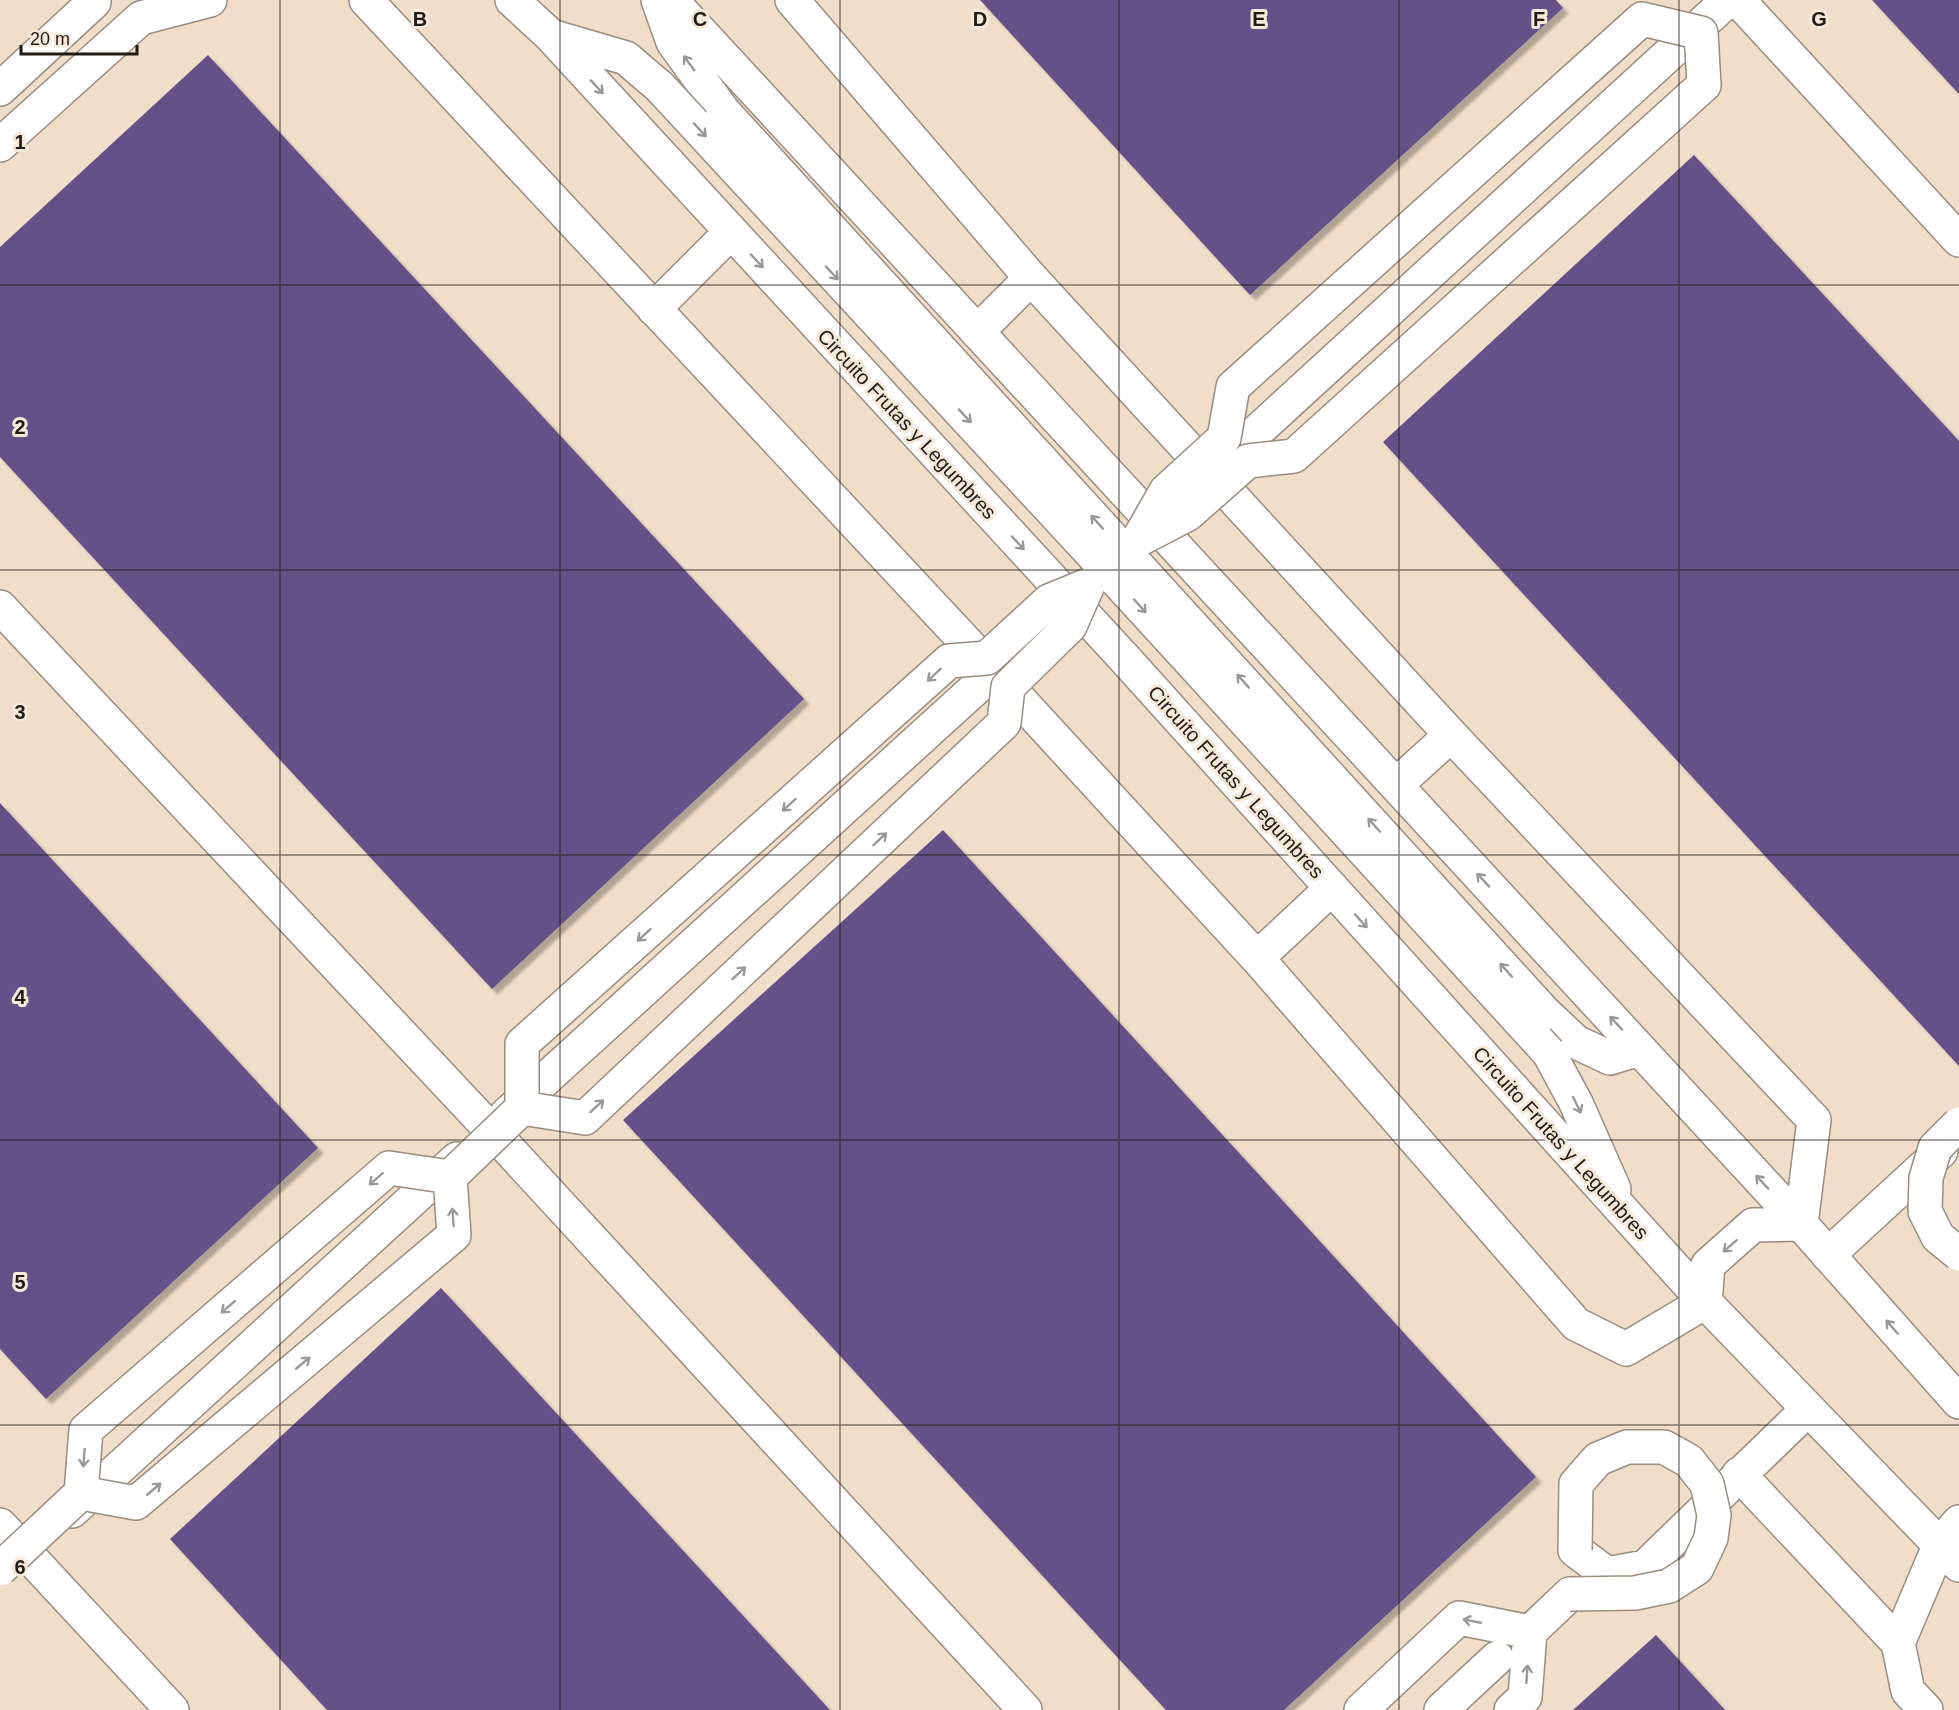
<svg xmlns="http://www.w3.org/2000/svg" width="1959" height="1710" font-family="Helvetica,sans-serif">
<defs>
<filter id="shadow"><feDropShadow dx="5.5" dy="5.5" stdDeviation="1.5" flood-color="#0004"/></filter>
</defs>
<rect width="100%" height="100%" fill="#f6e9da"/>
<path fill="#f1deca" d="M0,0h1959v1710h-1959z"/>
<path fill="#635187" filter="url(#shadow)" d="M980,0h576l7,8 -313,287z
M1872,0h87v94z
M208,55l596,644 -312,290 -492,-532v-210z
M1694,155l265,286v625l-576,-624z
M0,803l318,345 -272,251 -46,-50z
M943,830l593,647 -252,233h-118l-543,-590z
M441,1288l389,422h-503l-157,-171z
M1656,1635l69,75h-152z"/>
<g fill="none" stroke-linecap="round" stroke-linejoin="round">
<g stroke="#998d7f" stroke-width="36">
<path id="minor" d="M366,0l628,672 263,286 319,366 50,25 79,-47 3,-37 45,-40 48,-1 13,-104 -363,-385 -420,-457 -239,-278
M512,0l39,36 575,624 579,642 254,263
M658,0l15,42 50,69
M671,0l1130,1224 158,178
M1738,0l221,240
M551,36l75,22 34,29
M0,89l94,-87
M0,145l141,-127 69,-18
M654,309l77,-77
M977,332l54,-54
M1205,479l523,-479
M0,607l490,522 535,581
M1396,785l55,-50
M1257,958l75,-70
M1545,1013l31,29 34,16 29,-9
M1549,1053l27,50 38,86
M506,1115l504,-458
M1828,1255l113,-104
M1739,1474l159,169
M72,1511l385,-352
M0,1525l172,185
M1575,1550l32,24 38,-7 163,-158
M1361,1710l98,-92 71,14
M1441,1710l56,-52
M1511,1710l14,-13 5,-65 40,-38
M1926,1710l-18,-19 -10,-48 42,-99 19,-22"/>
</g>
<use href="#minor" stroke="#fff" stroke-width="33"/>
<g stroke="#998d7f" stroke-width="36" stroke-linecap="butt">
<path id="minor-bridge" d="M1642,19l59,14 3,52 -410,371 -46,5 -60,53 -50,26 28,-49 58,-53 9,-51z
M660,87l446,482 443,484
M723,111l822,902
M522,1108l63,10 419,-395 4,-36 62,-61 18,-41
M1959,1124l-24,24 -9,30 -1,33 13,26 21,17
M450,1177l72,-69v-64l427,-383 38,-3 62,-57 39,-16
M81,1493l55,10 318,-268 -4,-58
M0,1569l81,-76 5,-63 303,-262 61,9
M1570,1594l65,-1 34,-7 28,-18 14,-30 3,-23 -7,-31 -18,-23 -25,-14h-37l-29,12 -22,25 -1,66"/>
</g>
<use href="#minor-bridge" stroke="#fff" stroke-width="33"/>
</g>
<defs><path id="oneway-shaft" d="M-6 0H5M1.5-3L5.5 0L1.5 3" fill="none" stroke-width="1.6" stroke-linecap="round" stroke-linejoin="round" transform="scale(1.5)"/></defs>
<g stroke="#9b9896">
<use href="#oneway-shaft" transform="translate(689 63) rotate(-126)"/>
<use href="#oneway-shaft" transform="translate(597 87) rotate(47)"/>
<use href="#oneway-shaft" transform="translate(700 130) rotate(47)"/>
<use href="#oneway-shaft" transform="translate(757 261) rotate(47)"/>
<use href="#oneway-shaft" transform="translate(832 273) rotate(47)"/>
<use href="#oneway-shaft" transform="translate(965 416) rotate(47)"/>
<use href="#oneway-shaft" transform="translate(1097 522) rotate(-132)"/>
<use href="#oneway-shaft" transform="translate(1018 543) rotate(47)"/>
<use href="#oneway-shaft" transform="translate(1140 606) rotate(48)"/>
<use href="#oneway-shaft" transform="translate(934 675) rotate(138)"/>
<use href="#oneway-shaft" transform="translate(1243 681) rotate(-132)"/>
<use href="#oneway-shaft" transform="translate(789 805) rotate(138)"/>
<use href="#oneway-shaft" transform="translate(1374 825) rotate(-132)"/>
<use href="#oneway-shaft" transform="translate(880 839) rotate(-43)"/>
<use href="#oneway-shaft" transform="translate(1483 880) rotate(-133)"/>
<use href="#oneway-shaft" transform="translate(1361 921) rotate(48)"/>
<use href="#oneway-shaft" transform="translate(644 935) rotate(138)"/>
<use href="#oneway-shaft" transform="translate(1506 970) rotate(-132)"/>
<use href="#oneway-shaft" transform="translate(739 973) rotate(-43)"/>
<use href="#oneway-shaft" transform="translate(1616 1023) rotate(-133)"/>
<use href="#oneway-shaft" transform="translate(1577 1105) rotate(64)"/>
<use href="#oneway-shaft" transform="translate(597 1106) rotate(-43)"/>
<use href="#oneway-shaft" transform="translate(376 1179) rotate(139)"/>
<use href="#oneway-shaft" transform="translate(1762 1182) rotate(-133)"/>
<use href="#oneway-shaft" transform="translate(453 1217) rotate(-94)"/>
<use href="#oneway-shaft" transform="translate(1730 1246) rotate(139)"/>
<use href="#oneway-shaft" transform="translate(228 1307) rotate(139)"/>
<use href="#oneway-shaft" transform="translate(1892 1327) rotate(-131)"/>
<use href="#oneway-shaft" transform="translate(303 1363) rotate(-40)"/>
<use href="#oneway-shaft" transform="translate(84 1458) rotate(94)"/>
<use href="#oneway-shaft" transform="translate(154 1489) rotate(-40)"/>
<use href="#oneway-shaft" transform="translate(1472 1621) rotate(-169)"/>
<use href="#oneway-shaft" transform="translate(1527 1674) rotate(-86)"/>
</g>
<path fill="none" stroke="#201b16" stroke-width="1.5" stroke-opacity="0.55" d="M280,0v1710M560,0v1710M840,0v1710M1119,0v1710M1399,0v1710M1679,0v1710M0,285h1959M0,570h1959M0,855h1959M0,1140h1959M0,1425h1959"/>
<g text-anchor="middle" stroke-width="6" stroke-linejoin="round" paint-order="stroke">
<g font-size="20" fill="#201b16" stroke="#f6e9da">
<text transform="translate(907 424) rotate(47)" y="7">Circuito Frutas y Legumbres</text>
<text transform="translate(1236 782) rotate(48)" y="7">Circuito Frutas y Legumbres</text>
<text transform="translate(1561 1143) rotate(48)" y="7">Circuito Frutas y Legumbres</text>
</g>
</g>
<g font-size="20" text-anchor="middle" font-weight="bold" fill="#201b16" stroke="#f6e9da" stroke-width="6" stroke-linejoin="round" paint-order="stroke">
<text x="420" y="26">B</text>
<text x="700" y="26">C</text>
<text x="980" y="26">D</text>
<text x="1259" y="26">E</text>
<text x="1539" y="26">F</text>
<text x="1819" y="26">G</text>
<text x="20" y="149">1</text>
<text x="20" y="434">2</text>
<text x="20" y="719">3</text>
<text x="20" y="1004">4</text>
<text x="20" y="1289">5</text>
<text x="20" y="1574">6</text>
</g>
<path d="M21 45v9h116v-9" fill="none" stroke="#201b16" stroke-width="3"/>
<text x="30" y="45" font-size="18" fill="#201b16" stroke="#f6e9da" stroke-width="4.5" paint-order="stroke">20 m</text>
</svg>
